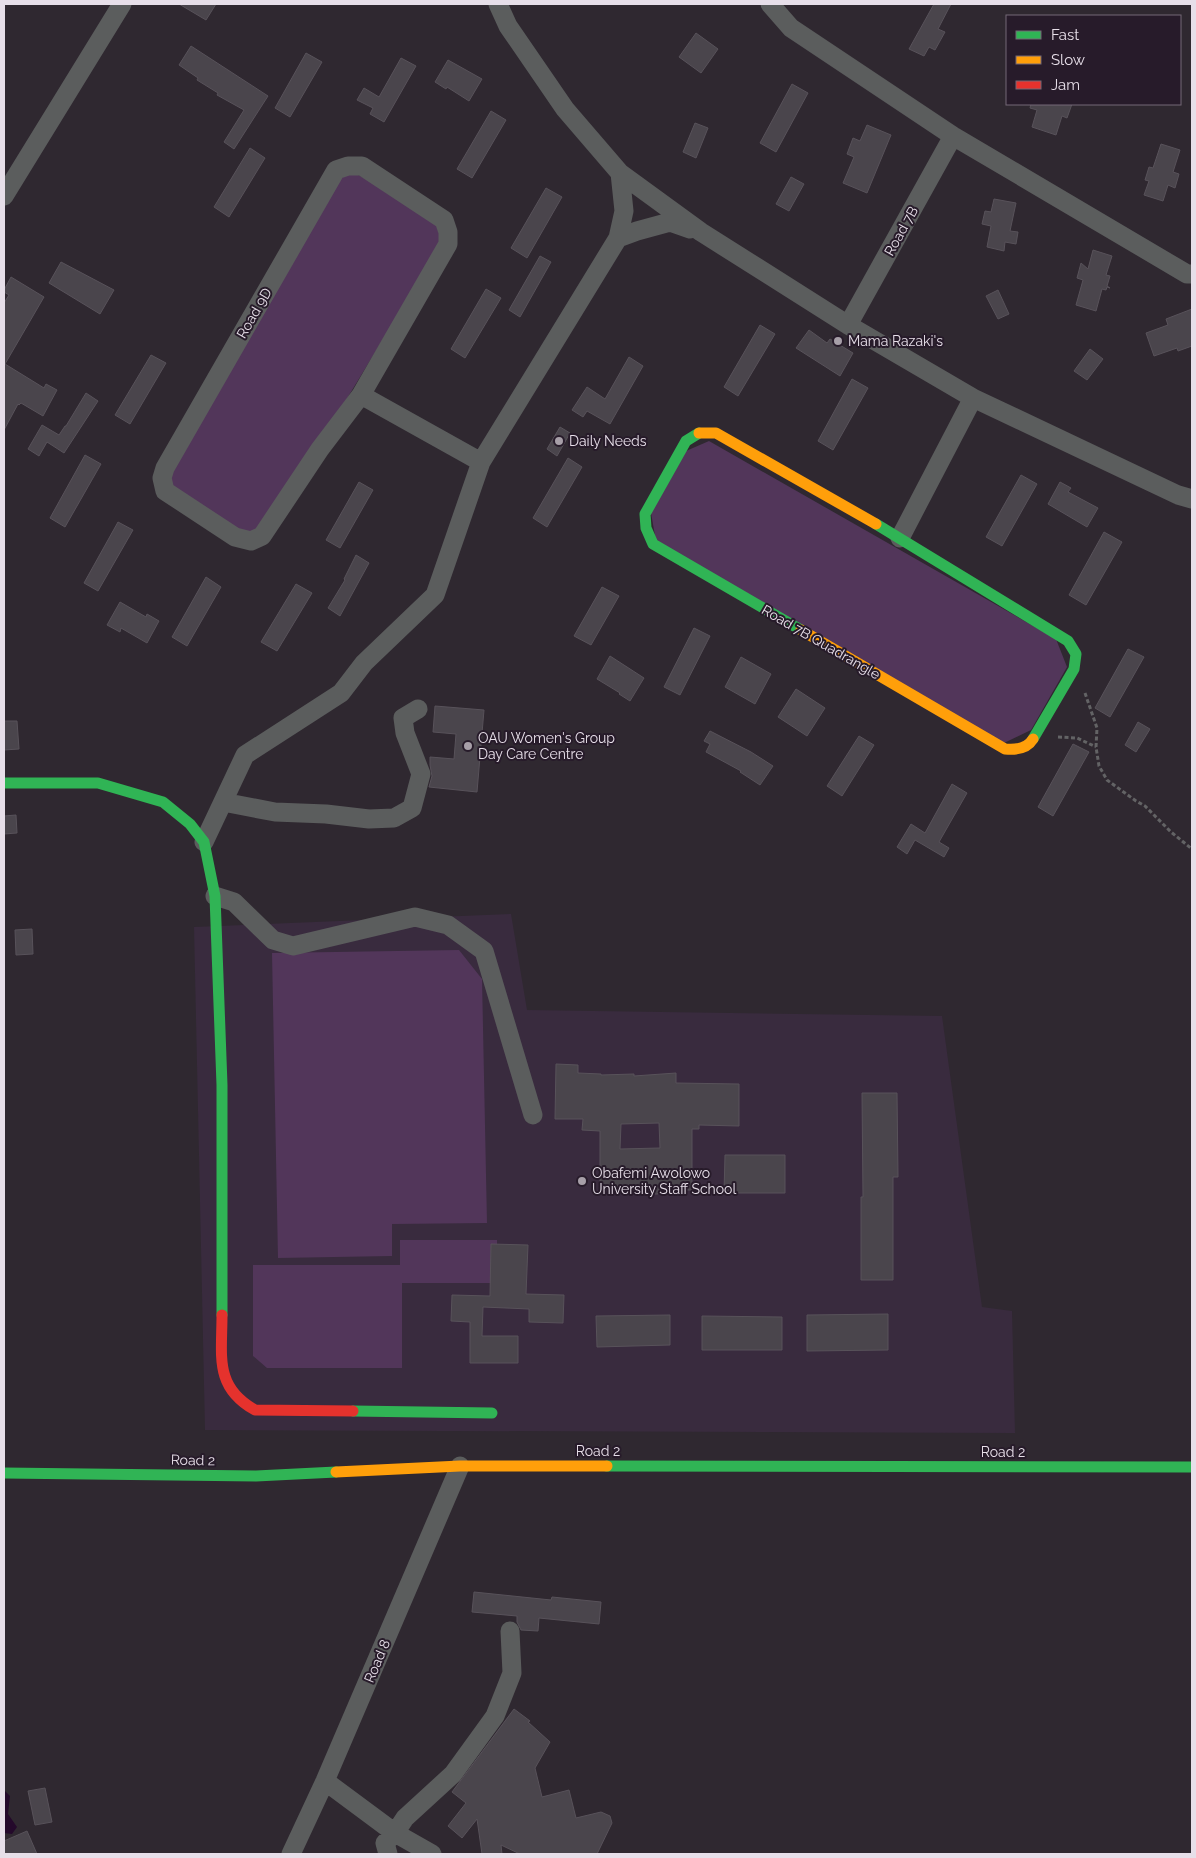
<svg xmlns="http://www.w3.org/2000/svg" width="1196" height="1858" font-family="Raleway,sans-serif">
<rect width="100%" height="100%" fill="#2f2830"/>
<path fill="#392b3e" d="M511,914l16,96 415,6 40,291 30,4 3,122 -810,-3 -11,-503z"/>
<path fill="#52365a" d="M353,172l81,45 8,25 -105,173 -76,114 -22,5 -69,-45 -1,-18 166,-290z
M709,441l347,198 11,28 -36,63 -27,13 -348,-202 -5,-28 35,-62z
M459,950l23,29 5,244 -95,1v32l-114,2 -6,-305z
M400,1240h97v43h-95v85h-135l-14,-12v-91h147z"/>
<path fill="#24092b" d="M4,1790l6,6 -2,18 9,13 -5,7 -8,-1z"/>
<path fill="#4a454c" stroke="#58525a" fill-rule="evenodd" d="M179,4h37l-10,16z
M934,4h17l-13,25 7,3 -10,18 -6,-3 -5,9 -15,-7z
M696,33l22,16 -17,24 -22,-16z
M191,46l77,50 -34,53 -10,-7 20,-32 -27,-15 1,-2 -21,-13 1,-2 -19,-13z
M306,53l16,9 -32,55 -15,-9z
M401,58l15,8 -32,56 -14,-8 3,-6 -16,-8 7,-12 15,9z
M448,60l34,19 -13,22 -22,-14 -1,2 -11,-7z
M792,84l16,9 -32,59 -16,-9z
M1031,104h41l-5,14 -5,-2 -6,19 -24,-8 5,-17 -7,-2z
M491,111l15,9 -34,58 -15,-9z
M695,123l13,5 -12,30 -13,-6z
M867,125l24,10 -24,58 -24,-10 11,-26 -7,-3 6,-16 7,3z
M1161,144l19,6 -7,22 6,2 -4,14 -7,-3 -5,16 -19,-6 5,-14 -4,-1 4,-13 4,1z
M250,148l15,10 -36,59 -15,-10z
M791,177l13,7 -15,27 -13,-7z
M546,188l16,9 -35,61 -16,-10z
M994,199l22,4 -6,28 8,1 -2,12 -11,-2 -1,9 -17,-4 4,-21 -9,-2 3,-13 6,1z
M1093,250l19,6 -6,19 4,1 -3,10 3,2 -3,-1 -1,3 -4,-1 -6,22 -20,-6 7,-25 -6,-2 4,-15 7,6z
M540,256l11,6 -31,55 -11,-7z
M61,262l53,28 -14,24 -51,-31z
M11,277l33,20 -39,67 39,24 2,-4 11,6 -14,26 -22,-13 -2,2 -1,-1 -14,26v-127l5,-8 -5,-3v-2z
M486,289l15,9 -36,60 -14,-9z
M998,290l11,24 -11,5 -12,-23z
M1192,309v37l-14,5 -1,-3 -23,8 -8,-23 22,-8 -2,-6z
M760,325l15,9 -37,62 -14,-9z
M809,330l18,13 3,-4 23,14 -13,23 -44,-28z
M1090,349l13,10 -16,21 -13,-9z
M151,355l15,8 -36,61 -15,-9z
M629,357l14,9 -33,58 -23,-13 -4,6 -11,-7 15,-23 18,12z
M852,379l16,9 -35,62 -15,-9z
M86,393l12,8 -34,52 -17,-11 -8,14 -11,-7 14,-24 17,10 6,-9h1z
M560,427l10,6 -13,23 -10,-7z
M85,455l16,9 -36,63 -15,-9z
M568,458l14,9 -35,60 -14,-9z
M1021,475l16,9 -35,62 -16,-9z
M359,482l14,8 -33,58 -14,-8z
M1060,482l11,6 -3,4 30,16 -11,19 -39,-23z
M118,522l15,8 -35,61 -14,-8z
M1104,532l18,10 -36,63 -17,-10z
M356,555l13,8 -29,53 -12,-8 17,-28 -1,-1z
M206,577l15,10 -34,59 -15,-9z
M296,584l16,9 -35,58 -16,-9z
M602,587l17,9 -28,49 -17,-9z
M120,602l26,15 1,-3 12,7 -12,22 -26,-15 -1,4 -13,-7z
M694,628l16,8 -30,59 -16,-8z
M1128,649l16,8 -34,60 -15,-9z
M610,656l34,22 -14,23 -11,-7 1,-1 -23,-14z
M741,657l30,17 -16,30 -30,-17z
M796,689l29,19 -18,28 -29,-19z
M435,706l49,4 -7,82 -48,-5 3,-11 -2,-11v-8l24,2 2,-25 -23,-2z
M4,721h13l2,28 -15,1z
M1138,722l12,7 -14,23 -11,-7z
M710,731l41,21 22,14 -13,19 -20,-13 1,-1 -35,-19 4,-8 -6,-3z
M859,736l15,9 -32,51 -15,-10z
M1073,744l16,8 -36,64 -15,-9z
M952,784l15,9 -28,49 10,6 -5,9 -29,-17 -8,14 -10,-7 14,-23 14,9z
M16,815l1,18 -13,1v-18z
M32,929l1,25 -17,1 -1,-25z
M556,1064l22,1v8l23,1v1l33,-1v2l42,-3v10l63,1v42l-40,-1v4h-7v61h-34v4h-20v-3h-38v-60l-18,-1 1,-11h-28zM659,1123l1,25 -40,1 1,-25z
M862,1093h35l1,84h-5v103h-32v-83h2z
M725,1155h60v38h-61z
M491,1244l37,1 -2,49 38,1 -1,28 -34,-1v-13l-46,-2 -1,29h36v27h-48v-41l-19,-1 1,-26 38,1z
M888,1314v36l-81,1v-36z
M670,1315v30l-73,2 -1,-31z
M702,1316l80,1v33h-80z
M474,1592l77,8 1,-3 49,5 -2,22 -60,-6 -1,13 -17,-1 -4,-8v-6l-45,-4z
M514,1709l16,12 -2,1 22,20 -15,26 7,29 27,-7 7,28 25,-6 9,4 2,7 -15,31h-77l-19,-9 1,9h-20l-5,-35 -15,19 -14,-12 18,-23 -14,-11z
M45,1788l7,34 -17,3 -7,-34z
M27,1831l10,23h-33v-13z"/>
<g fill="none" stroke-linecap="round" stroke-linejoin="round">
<path stroke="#636365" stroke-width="3" stroke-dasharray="4 2.5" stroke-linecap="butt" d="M1085,693l12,35 -1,19 3,19 8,14 29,21 9,5 26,26 21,17
M1058,737l19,1 19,9"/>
<path stroke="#5b5d5d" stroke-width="19" d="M498,4l10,22 57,83 55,64 81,59 147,93 125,73 205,97 14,4
M770,4l21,24 162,108 234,138h5
M348,166h14l82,54 4,12v12l-87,151 -41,54 -58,87 -11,5 -16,-4 -70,-46 -3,-13 3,-10 171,-298z
M4,196l118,-192
M618,238l19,-7 33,-9 20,7
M848,325l105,-189
M361,395l120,67
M900,538l73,-140
M223,802l52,10 51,2 43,5 25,-1 18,-10 9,-34 -16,-41 -2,-15 15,-9
M204,842l41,-87 96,-62 23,-30 71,-68 46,-133 137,-224 6,-27 -4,-38
M215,896l19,6 39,38 20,6 122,-29 33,8 36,26 49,164
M325,1781l70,52 37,21
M291,1854l34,-73 135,-315
M388,1854l-3,-11 10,-10 10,-15 48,-44 42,-58 17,-43 -2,-42"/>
<path stroke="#30b455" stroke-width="11" d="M699,433l-13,8 -41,73 1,14 7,16 148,86
M876,524l192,117 8,13 -2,15 -41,70
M4,783h94l65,19 27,22 14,18 11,54 7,189v230
M353,1411l139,2
M607,1466l585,1
M4,1473l252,3 80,-4"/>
<path stroke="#ff9f0a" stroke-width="11" d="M699,433h17l160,91
M801,630l204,119c10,1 22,0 28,-10
M336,1472l124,-6h147"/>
<path stroke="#e5322d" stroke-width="11" d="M222,1315c0,41 -8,72 33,95l98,1"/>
</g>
<g fill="#a79fa8" stroke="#271b2a" stroke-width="2">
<circle cx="838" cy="341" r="5"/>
<circle cx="559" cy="441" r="5"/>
<circle cx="468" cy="746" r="5"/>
<circle cx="582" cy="1181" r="5"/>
</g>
<g text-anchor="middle" stroke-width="4" stroke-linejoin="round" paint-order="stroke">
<g font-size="14" fill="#e7dfe9" stroke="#271b2a">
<text transform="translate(901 231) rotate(-61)" y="5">Road 7B</text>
<text transform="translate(254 313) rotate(-60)" y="5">Road 9D</text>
<text transform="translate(821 642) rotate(30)" y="5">Road 7B Quadrangle</text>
<text x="598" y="1456">Road 2</text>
<text x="1003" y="1457">Road 2</text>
<text transform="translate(193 1460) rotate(1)" y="5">Road 2</text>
<text transform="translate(377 1661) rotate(-67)" y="5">Road 8</text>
</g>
<g font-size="14" fill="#e7dfe9" stroke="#271b2a" text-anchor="start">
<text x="848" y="346">Mama Razaki's</text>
<text x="569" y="446">Daily Needs</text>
<text x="478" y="743">OAU Women's Group<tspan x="478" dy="16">Day Care Centre</tspan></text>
<text x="592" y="1178">Obafemi Awolowo<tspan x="592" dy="16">University Staff School</tspan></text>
</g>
</g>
<rect width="1196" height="1858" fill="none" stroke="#e7dfe9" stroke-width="10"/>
<rect x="1006" y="15" width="175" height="90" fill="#271b2a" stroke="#746976"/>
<rect x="1016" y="31" width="25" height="8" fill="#30b455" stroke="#746976"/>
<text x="1051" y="40" font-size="15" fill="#e7dfe9">Fast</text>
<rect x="1016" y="56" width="25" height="8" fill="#ff9f0a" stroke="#746976"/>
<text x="1051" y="65" font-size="15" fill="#e7dfe9">Slow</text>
<rect x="1016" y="81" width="25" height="8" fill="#e5322d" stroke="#746976"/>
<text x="1051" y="90" font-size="15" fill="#e7dfe9">Jam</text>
</svg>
